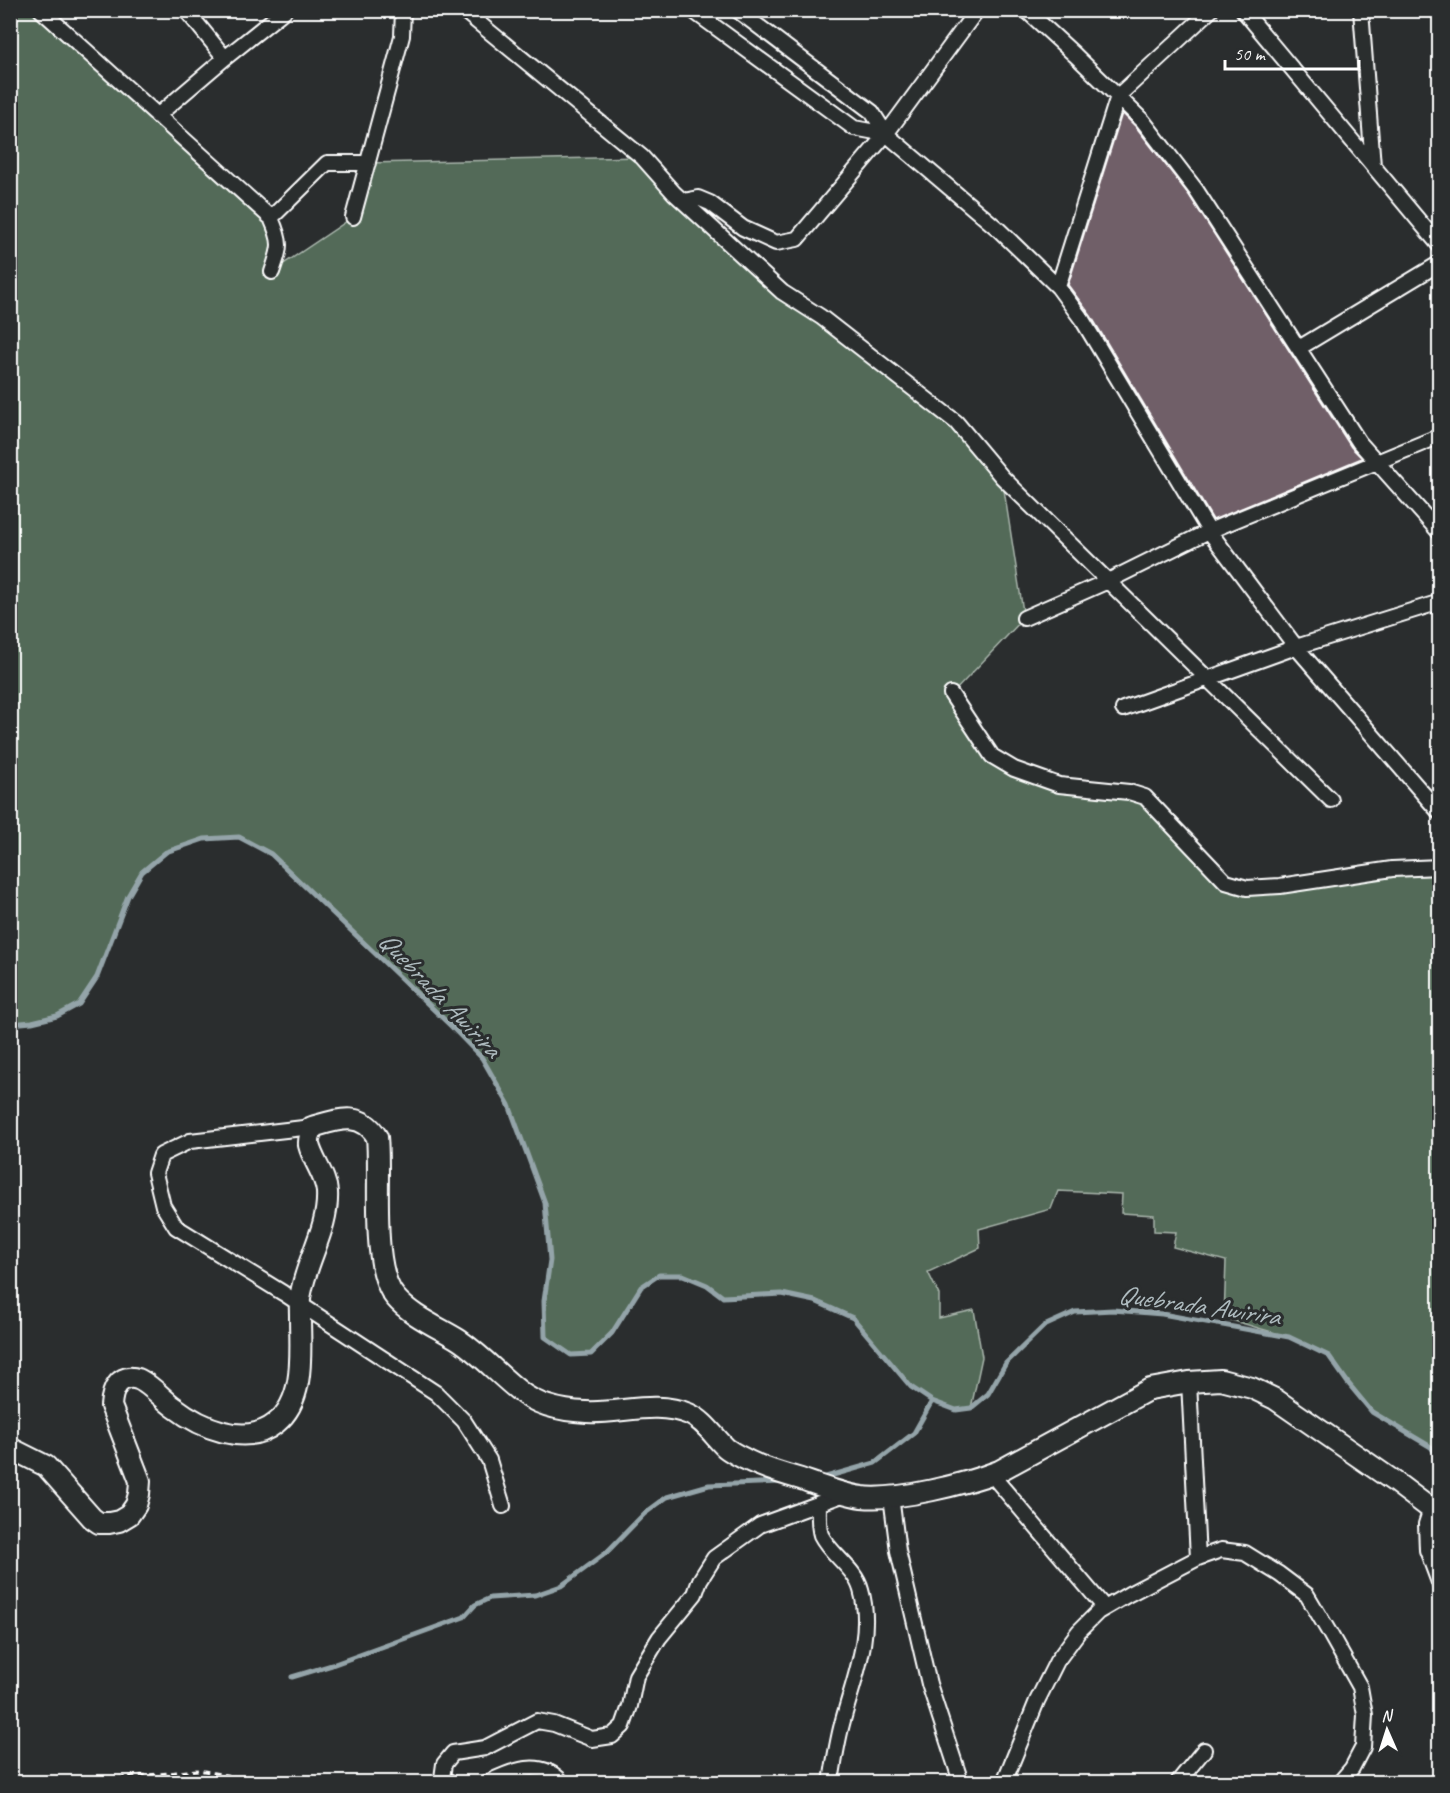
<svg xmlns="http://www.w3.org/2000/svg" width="1450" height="1793" font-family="Caveat,sans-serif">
<defs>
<filter id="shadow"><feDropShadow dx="5.5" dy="-5.5" stdDeviation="3" flood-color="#0009"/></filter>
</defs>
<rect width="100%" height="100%" fill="#2a2d2e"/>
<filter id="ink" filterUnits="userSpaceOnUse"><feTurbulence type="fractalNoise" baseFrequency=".0167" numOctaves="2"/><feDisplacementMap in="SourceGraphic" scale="12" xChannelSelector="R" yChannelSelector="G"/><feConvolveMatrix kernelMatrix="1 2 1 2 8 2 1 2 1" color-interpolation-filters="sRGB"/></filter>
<g filter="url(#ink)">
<path fill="#536b58" stroke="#a9b5ac" stroke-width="1.5" d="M41,10l230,208 9,20 -7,33 80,-54 15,-54 274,-6 140,135 174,130 46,55 22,141 -72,76 40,62 22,13 131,28 81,85 21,6 192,-21v592l-8,-12 -59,-35 -43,-56 -40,-19 -65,-19 2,-57 -53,-14 3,-15 -22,-1v-16l-33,-2 1,-19 -64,-3 -7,18 -72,20 1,19 -52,24 11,23v23l35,-8 8,47 -11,51 -15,2 -24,-9 -21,-14 -58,-69 -38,-17 -33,-7 -59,3 -16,-12 -24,-10h-24l-18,12 -29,46 -21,21 -20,1 -26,-18 -1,-36 6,-41 -5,-57 -36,-98 -27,-47 -30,-31 -180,-173 -33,-17 -35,2 -38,13 -24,20 -14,24 -31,81 -18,27 -22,12 -25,6 -21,2 -1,-1013z"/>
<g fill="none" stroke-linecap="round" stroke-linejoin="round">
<path stroke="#94a4a9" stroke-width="5" d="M10,1024l22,-2 25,-6 22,-12 18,-27 31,-81 14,-24 24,-20 38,-13 35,-2 32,17 181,173 30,31 27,47 36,98 5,57 -6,41 1,36 26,18 20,-1 21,-21 29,-46 18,-12h24l24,10 16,12 59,-3 33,7 38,17 58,69 21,14 24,9 15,-2 17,-14 18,-31 38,-37 31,-14 38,-2 49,4 127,23 40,19 19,27 24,29 59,35 9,12
M819,1479l56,-16 39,-30 18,-32
M292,1677l40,-12 132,-48 11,-12 15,-7 45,-3 26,-9 45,-33 38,-39 23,-17 42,-12 71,-3"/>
</g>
<path fill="#705f67" stroke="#fff" stroke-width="1.5" filter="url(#shadow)" d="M1122,113l14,14 53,68 162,252 11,11 -149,62 -122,-204 -23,-31z"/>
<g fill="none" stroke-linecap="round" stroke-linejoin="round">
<g stroke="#fff" stroke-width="18">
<path id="street" d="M41,10l230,208c11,25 10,28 1,54
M186,10l39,48
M463,10l179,147 32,36 108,99 39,25 135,105 46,55 329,323
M692,10l162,118 32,6
M737,10l135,102 14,22 112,95 60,58 25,34 126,210 87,116 144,166
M1026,10l49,45 68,66 53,69 163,252 81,91
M1243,10l197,236
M1361,10l12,156
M157,116l68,-58 60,-48
M684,201l14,-3 12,5 33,25 33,15 21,-4 89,-105 91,-124
M353,217l49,-181 1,-26
M271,218l56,-55h41
M1058,287l60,-191 93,-86
M1299,348l141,-85
M1024,618l84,-37 101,-50 231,-95
M951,694l41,62 22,13 45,16 70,7 16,5 81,85 21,6 33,-2 112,-17 48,-2
M1123,709l173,-62 144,-45
M312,1127l-122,14 -29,14 -6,18 8,33 13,21 107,66 153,100 28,28 25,39 14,46
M1189,1382l9,176
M991,1474l114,134
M891,1496l7,55 31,133 32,98
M819,1503c0,9 -1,23 2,32 10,20 34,33 40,55 13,44 -8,91 -19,134 -5,19 -8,39 -11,58
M1431,1509l-5,15 1,26 13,35
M450,1782l-8,-4 2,-14 9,-11 32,-5 52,-27 17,3 38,15 20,-3 11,-10 7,-20 6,-30 23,-38 36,-44 5,-14 14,-22 46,-33 85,-31
M489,1782c24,-12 52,-23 73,0
M1004,1782l33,-81 20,-40 22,-30 19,-19 31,-18 69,-36 23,-8 24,3 34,21 28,21 22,37 31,55 5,28 -2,32 -11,21 -12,14
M1178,1782l26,-32"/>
</g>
<g stroke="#fff" stroke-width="24">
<path id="secondary" d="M10,1448l36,18 46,52 7,5h10l10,-2 10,-6 7,-10 3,-11 1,-13 -29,-75c1,-16 8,-33 27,-27 11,4 26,21 36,28 26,20 72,41 102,16 30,-24 24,-72 24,-107 0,-8 -1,-16 1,-23 6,-34 28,-66 26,-101 -1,-16 -14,-31 -18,-47 -1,-5 2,-12 3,-18 25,-7 49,-17 65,10 4,40 -7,130 18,160 16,19 43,30 64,43 21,14 39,34 59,50 18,15 44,21 68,22 34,2 69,-12 103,2 16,7 25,23 37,34 5,4 13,8 19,11 17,9 38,15 56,20 20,7 40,15 61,18 36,4 103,-13 137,-26l151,-82 39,-7 32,-2 31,8 23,11 120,83 45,34"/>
</g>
<path stroke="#fff" stroke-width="3" stroke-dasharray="6 4.5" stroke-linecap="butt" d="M77,1782l121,-12 67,12
M377,1782l51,-3"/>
<use href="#street" stroke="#2a2d2e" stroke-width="14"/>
<use href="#secondary" stroke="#2a2d2e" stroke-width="20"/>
</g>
</g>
<g text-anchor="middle" stroke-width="6" stroke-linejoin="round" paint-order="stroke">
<g font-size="27" font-style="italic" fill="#aebbbf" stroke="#2a2d2e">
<text transform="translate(440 994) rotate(46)" y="9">Quebrada Awirira</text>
<text transform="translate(1199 1305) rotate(8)" y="9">Quebrada Awirira</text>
</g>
</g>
<rect width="1450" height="1793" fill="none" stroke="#2a2d2e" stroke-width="36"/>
<rect x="18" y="18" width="1414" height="1757" fill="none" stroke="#fff" stroke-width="2" filter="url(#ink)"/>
<g transform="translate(1387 1730) rotate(357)" stroke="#2a2d2e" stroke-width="4.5" paint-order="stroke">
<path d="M0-4.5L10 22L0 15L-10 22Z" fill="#ffffff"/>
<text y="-9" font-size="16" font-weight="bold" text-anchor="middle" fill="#ffffff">N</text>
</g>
<path d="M1225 60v9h134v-9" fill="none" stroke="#ffffff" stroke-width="3"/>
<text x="1234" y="60" font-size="18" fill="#ffffff" stroke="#2a2d2e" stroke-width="4.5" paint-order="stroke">50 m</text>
</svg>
